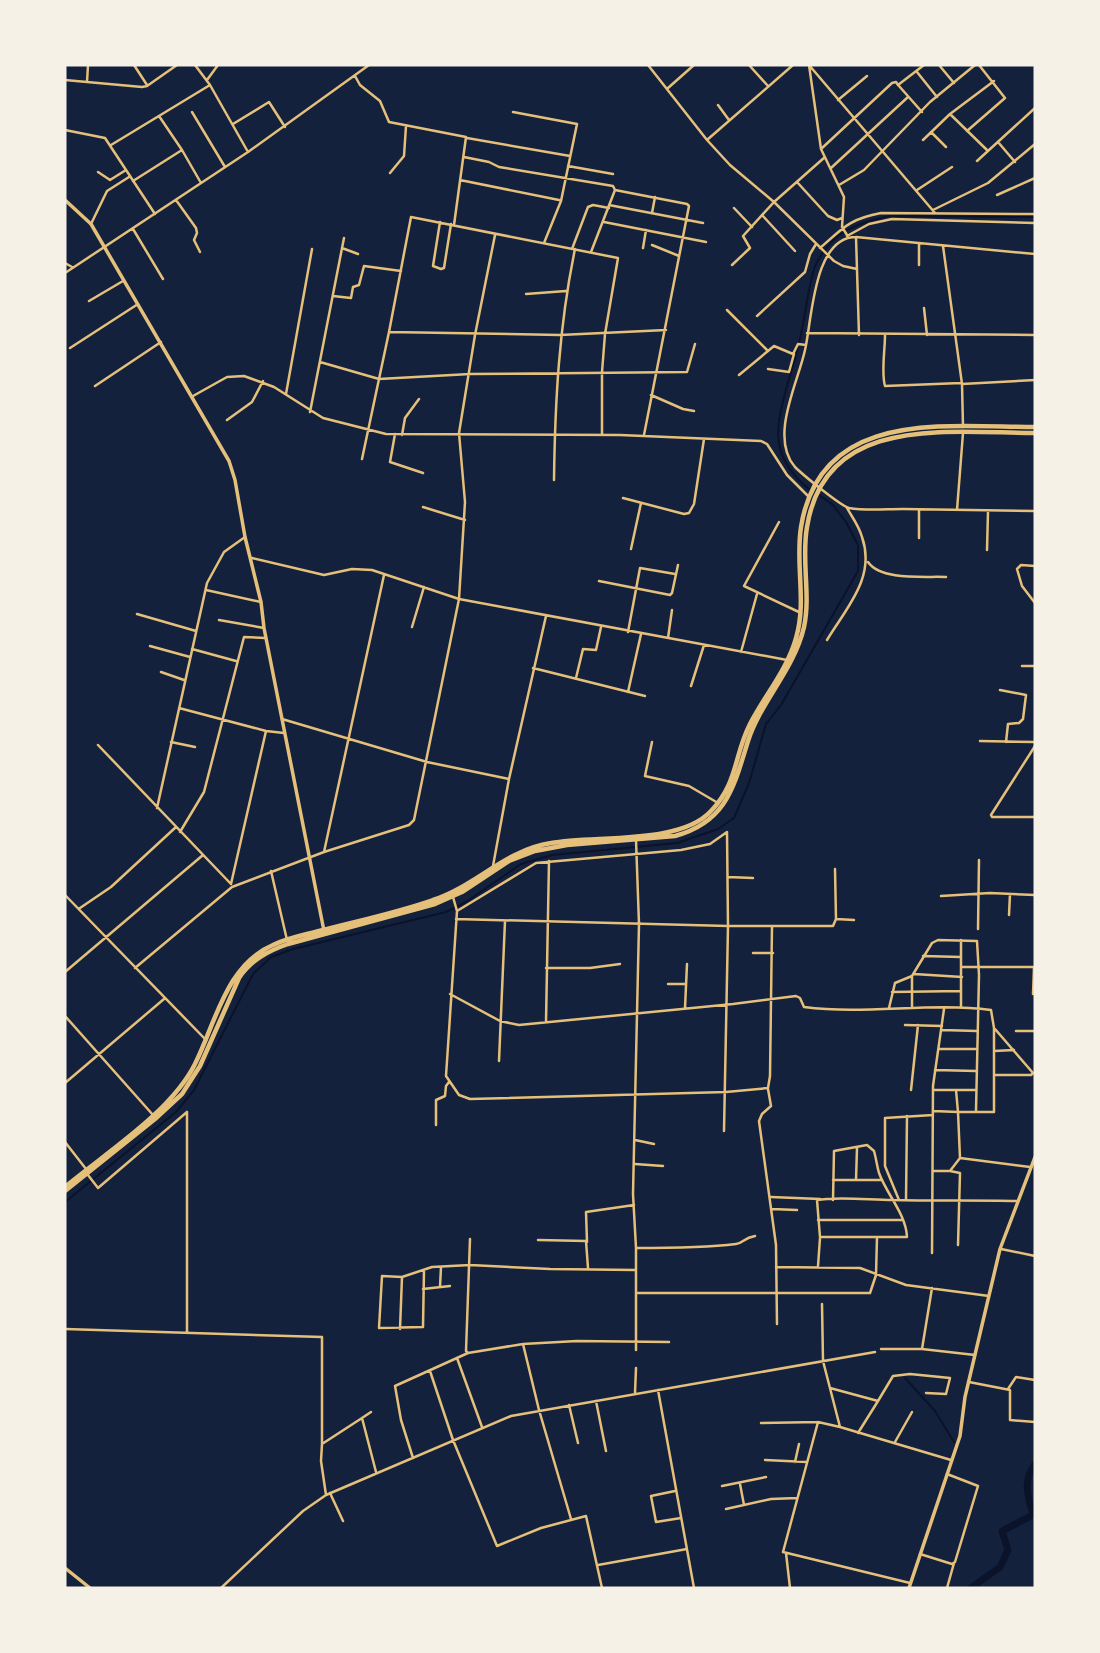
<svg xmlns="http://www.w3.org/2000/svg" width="1100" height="1653" font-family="Roboto,sans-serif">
<rect width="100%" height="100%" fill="#14213d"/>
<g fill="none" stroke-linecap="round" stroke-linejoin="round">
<path stroke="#0b132b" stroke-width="2" d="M812,491c-14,-9 -28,-27 -32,-43 -8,-28 13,-76 19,-105 6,-24 8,-50 15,-74 3,-8 8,-16 14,-23 14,-18 39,-25 61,-30l146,1
M65,1202l111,-90 18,-22 59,-116 18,-17 22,-8 153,-37 20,-10 55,-38 31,-9 125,-12 41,-14 16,-11 15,-35 17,-59 15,-19 77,-134v-26l-12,-23 -13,-17 -14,-10
M905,1378l30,33 19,31"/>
<path stroke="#0b132b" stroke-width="7" d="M971,1588l29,-21 8,-17 -6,-19 31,-16c-5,-20 -11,-33 2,-51"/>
<path stroke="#e5c07b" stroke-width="2.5" d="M134,65l13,20
M195,65l15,20 38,67
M648,65l59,75 23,25 44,37 60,59 9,5 14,3
M749,65l19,21
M809,65l126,148
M809,65l12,84 23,48 -2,30 5,8
M939,65l15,18
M917,72l20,25
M355,76l5,9 20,16 9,21 77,15 -12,88
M65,80l77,7 5,-1 30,-21
M207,80l11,-15
M87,82l1,-17
M899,86l23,26
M668,88l26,-23
M838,100l29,-24
M718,105l11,15
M192,112l33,55
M513,112l64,12 -16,77 -17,42
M950,114l38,37
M159,116l23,34 19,33
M233,124l36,-22 16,25
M65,130l40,8 50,76
M967,131l38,-33 -26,-33
M931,132l15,15
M467,138l103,18
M707,140l86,-75
M923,140l27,-26 44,-33
M998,142l17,20
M111,145l99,-60
M821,149l71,-66 4,-1 2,3 26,-20
M464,157l25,5 10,5 114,19 2,4 -24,62
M977,161l58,-53
M568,166l45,8
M831,168l77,-71
M98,172l12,8 16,-10
M390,173l14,-17 2,-30
M460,180l99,20
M133,181l49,-31
M797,182l31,34 9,4 5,-2
M839,185l25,-15 66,-68 45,-37
M615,190l72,14 2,2 -45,229
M917,190l35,-23
M997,195l38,-17
M176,200l20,28 1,5 -3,7 6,12
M609,205l94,18
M734,208l18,19
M933,210l55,-27 47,-39
M652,213l3,-16
M762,215l33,36
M440,222l-7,44 8,3 3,-1 7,-44
M604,222l102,20
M91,224l16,-33 22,-14
M133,229l30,50
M847,236l22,-12 23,-5 143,4
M856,237l3,98
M652,245l27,11
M943,246l19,138 1,43
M342,248l16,6
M643,248l3,-18
M820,248c23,-20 29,-29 61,-35l154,1
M572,249l16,-42 5,-2 16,3
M1035,254l-179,-17c-43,0 -44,84 -51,113 -7,33 -36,87 -10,117 8,8 46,39 54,41 17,3 36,1 54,1 44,1 88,1 132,2
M65,263l7,4
M732,265l18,-17 -7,-12 31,-34 51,-45
M919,265v-21
M65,273l183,-121 121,-87
M526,294l40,-3
M333,296l18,2 2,-11 6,-2 5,-19 37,5
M89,301l34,-20
M924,308l3,27
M727,310l41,41
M757,316l48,-44 5,-18 6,-10
M389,332l22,-115 207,41 -13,76 -3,38v62
M807,333l228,2
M885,335c0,16 -4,37 0,51l76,-3
M70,348l68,-44
M320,362l59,17 91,-5 217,-2 8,-28
M768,369l21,3 5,-18
M739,375l35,-29 19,8 5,-10 8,1
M962,384l73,-4
M95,386l66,-44
M286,394l26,-145
M651,395l32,14 11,2
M193,396l34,-19 17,-1 30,11 49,31 63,16 234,1 141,6 6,3 20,31 22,22
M310,412l34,-174
M227,420l25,-18 11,-21
M395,434l-5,28 33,11
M402,435l3,-17 14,-19
M362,459l27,-127 171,3 106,-5
M554,480c1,-78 5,-154 21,-231
M623,498l61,16 5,-1 5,-9 10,-65
M423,507l42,13
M957,510l6,-77
M779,522l-35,64 57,27
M919,538v-28
M631,549l10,-46
M987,550l1,-38
M252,558l72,17 28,-6 20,1 87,29 328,61
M868,562c13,19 57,14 78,15
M1035,566l-14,-1 -4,4 5,17 13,17
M599,581l71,14 2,-2 6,-28
M206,590l55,12
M137,614l59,17
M219,620l45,8
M412,627l12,-40
M628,632l12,-64 35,6
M668,638l4,-28
M827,640c20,-33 49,-63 35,-103 -3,-11 -10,-20 -15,-29
M150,646l40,11
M192,649l44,12
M741,652l16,-58
M1022,666h13
M533,668l112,28
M161,672l23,8
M576,678l7,-29 13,1 5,-23
M691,686l13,-41
M1000,690l26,5 -3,24 -4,4 -11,1 -2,18
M628,692l13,-58
M179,708l87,23 18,2
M282,719l145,43 82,17
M980,741l55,1
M171,742l24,5
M652,742l-7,34 44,10 29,17
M98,745l133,139
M1035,746l-44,69 1,2h43
M157,808l50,-225 17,-31 21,-15
M180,832l24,-40 40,-155 22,1
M636,840l3,84 -6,270 3,54v102
M324,852l60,-277
M493,866l16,-87 37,-163
M271,871l16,69
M728,877l25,1
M231,884l35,-153
M65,895l141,145
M941,896l49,-3 45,2
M453,897l4,14 -11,165 13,19 11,4 256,-7 42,-4 2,-12 2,-150
M80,908l31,-21 65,-60
M457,911l79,-48 145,-13 29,-6 17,-12 1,94 -4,205
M1009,915l1,-21
M456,919l272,7h105l3,-7 -1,-50
M836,919l18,1
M978,929l1,-69
M961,940v67
M753,953h20
M923,956l38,1
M961,967h74
M135,968l97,-81 92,-35 85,-27 5,-5 45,-221 6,-97 -6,-69 16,-98 20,-100
M546,968h44l30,-4
M65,972l138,-117
M914,974l48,3
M912,976v32
M668,984h18
M892,992l69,-1
M450,994l50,27 19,4 214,-21 63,-8 4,2 4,9c62,8 126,-5 187,3l3,18v84h-36l2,46 -10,13h-17
M1033,994l1,-27
M685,1008l2,-44
M889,1008l6,-25 17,-7 20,-33 6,-3 39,1 2,34 -3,136
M65,1016l88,99
M546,1022l3,-161
M905,1025l37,1
M942,1030l35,1
M1016,1031h19
M939,1049h38
M994,1051l20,-1
M499,1061l6,-140
M935,1070l41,1
M994,1075h37l2,-2 -38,-44
M65,1083l99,-84
M768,1089l3,17 -9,8 -3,7 17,124 1,79
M911,1090l7,-65
M934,1090h42
M933,1111l25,1 -2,-22
M436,1125v-25l9,-4 1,-10 3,-4
M635,1140l19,4
M65,1142l21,27
M960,1158l70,9
M635,1164l28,2
M950,1171l10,2 -2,72
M88,1175l10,13 89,-76
M833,1180h49
M856,1180l1,-32
M771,1197l49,2
M833,1200l1,-49 33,-6 7,6c2,7 3,15 5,22 8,22 27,41 28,64h-87l-3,-37c19,-4 54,0 75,0 42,1 84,0 126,1
M899,1200l-14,-34v-48l48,-3
M906,1200l1,-84
M772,1209l25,1
M818,1220h84
M470,1239l-4,112 2,2 55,-9 54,-3 92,1
M538,1240l48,1 2,27
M587,1242l-1,-30 48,-7
M636,1248c33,0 67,0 100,-4 8,-1 7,-6 19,-8
M1001,1249l34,7
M932,1253l1,-167 11,-77
M818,1266l2,-28
M776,1267l84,1 46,17 83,11
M424,1270l-1,57 -44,1 3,-52 20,1 30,-10 38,-2 80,4 85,1
M440,1287l1,-20
M423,1289l27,-3
M636,1293h234l6,-18 1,-38
M822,1304l1,57 17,66 111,33
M65,1329l257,8v107
M400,1329l2,-52
M187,1333v-221
M523,1344l16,66 32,109
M881,1349h41l53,6
M922,1349l10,-61
M457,1358l25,69
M430,1371l23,69 44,106 44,-18 45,-12 16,72
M969,1382l41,8v30l25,2
M830,1388l48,13 -20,32
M1008,1389l8,-12 19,3
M658,1390l36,198
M635,1393l1,-25
M596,1401l10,50
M878,1401l15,-25 17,-2 40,4 -4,16 -20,-1
M569,1405l9,38
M371,1412l-9,6 14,54
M818,1422l-35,130 127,31
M761,1423l57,-1 22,5
M895,1442l17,-30
M413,1458l-12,-38 -6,-34 73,-33
M765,1460l42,2
M795,1462l4,-18
M740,1484l4,21
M722,1486l44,-9
M675,1491l-24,5 5,26 25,-4
M330,1493l13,28
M326,1495l-5,-34 1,-17 40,-26
M726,1509l45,-10 26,-1
M786,1553l4,35
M920,1554l32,10 3,-2 23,-76 -31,-12
M598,1565l89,-16
M221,1588l82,-77 23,-16 185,-79 364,-64
M947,1588l7,-25"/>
<path stroke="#e5c07b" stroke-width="3.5" d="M909,1588l51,-152 5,-39 35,-148 35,-92"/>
<path stroke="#e5c07b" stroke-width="3.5" d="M65,200l26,24 138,237 6,19 10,57 16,65 3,26 60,303
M65,1568l25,20"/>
<path stroke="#e5c07b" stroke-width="4.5" d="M65,1187c42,-35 106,-75 130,-123 21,-42 31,-99 78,-119 14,-7 31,-10 46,-14 38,-10 77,-18 114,-31 43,-14 72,-50 118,-57 45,-8 129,2 160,-32 27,-28 23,-56 39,-87 15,-29 37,-54 46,-86 11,-37 -1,-73 5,-111 19,-119 145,-100 234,-100
M65,1191l90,-72 27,-25 18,-28 39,-88c12,-18 29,-27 49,-34l147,-40 27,-12 47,-31 26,-10 32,-6 108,-9c52,-14 59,-50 73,-95 13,-40 46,-71 56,-114 7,-32 -3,-67 3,-100 18,-114 143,-94 228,-94"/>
</g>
<rect width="1100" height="1653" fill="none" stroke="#f6f1e7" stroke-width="133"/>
</svg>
